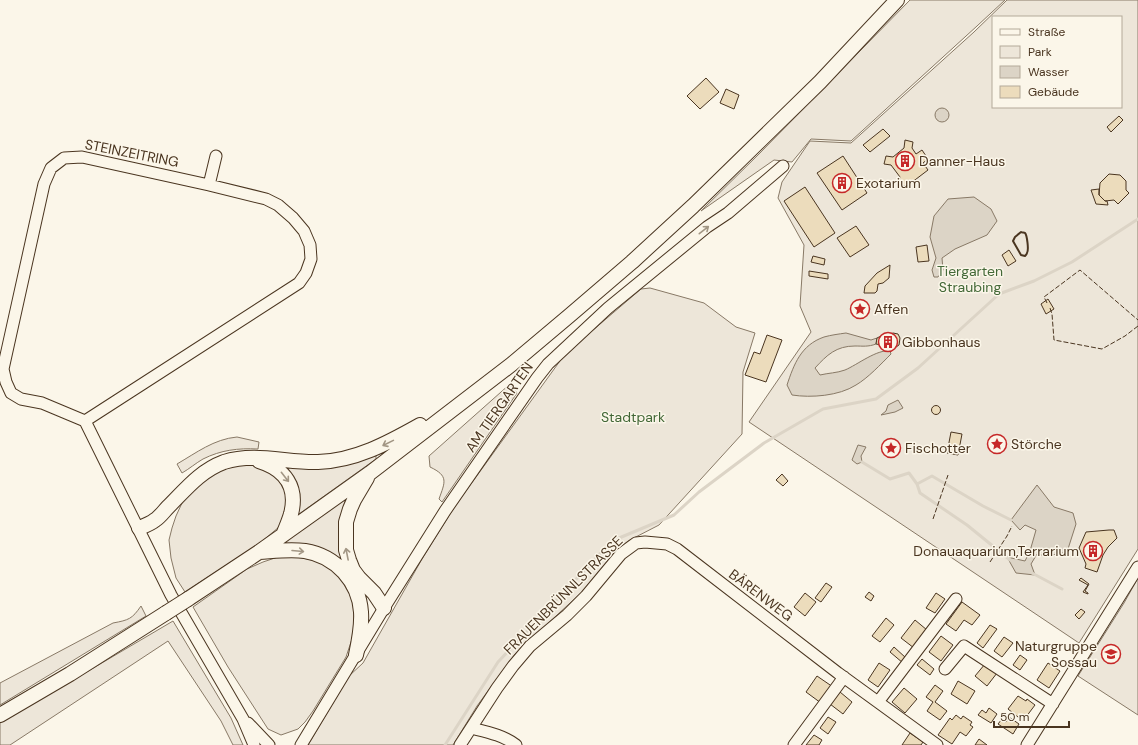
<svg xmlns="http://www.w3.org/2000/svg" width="1138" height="745" font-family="'DM Sans',sans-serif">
<rect width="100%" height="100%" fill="#fbf6e9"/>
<path fill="#ede6d9" stroke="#887966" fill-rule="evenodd" d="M910,0h95l-28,26 -126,115 -40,-2 -19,23 -18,-2 -73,51 58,-57z
M1007,0h131v549l-59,94 -330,-221 62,-90 -11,-26 4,-61 -26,-47 4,-16 28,-41 41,2 123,-111zM993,17h128v90h-128z
M650,288l54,15 32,24 19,6 -12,39 -1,62 -83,91 -31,16 -14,12 -31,38 -68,63 -38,52 -24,39h-145l41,-69 14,-13 59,-104 33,-53 110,-152 76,-65z
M510,384l7,9 -75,109 -3,-3c6,-17 10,-23 -9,-32l-1,-11z
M237,437l22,5 -1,7c-20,-1 -37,1 -55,10 -7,4 -14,10 -21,14l-5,-9c19,-11 37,-25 60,-27z
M373,454l3,2v3l-77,55 -2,-2 -11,-43v-3z
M246,464l11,1 18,8 11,17 2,20 -9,17 -19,16 -75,49 -9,-14 -5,-20 -2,-18 3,-12 4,-12 6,-13 8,-12 31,-22z
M343,499l2,2 -4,16 1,43 -1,1 -56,-17 -1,-3z
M293,556l29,6 21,17 11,25v29l-8,24 -33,54 -8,11 -7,7 -17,6 -13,-6 -40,-62 -35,-60 54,-38 16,-7 15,-5z
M1138,578v137l-60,-39 46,-73z
M141,606l5,10 -146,89v-22l113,-60c16,-3 19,-4 28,-17z
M173,621l58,97 12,27h-10l-12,-24 -53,-80 -158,104h-10v-22z"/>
<path fill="#dcd4c6" stroke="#887966" d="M935 115a7 7 0 1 1 14 0a7 7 0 1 1-14 0Z
M974,197l17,12 6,12 -10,14 -32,14 -13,9 1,12 -5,7h-4l-2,-7 4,-12 -6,-21 4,-21 14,-17z
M846,333l25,7 6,-2 -1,6c-8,3 -13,2 -21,2 -19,0 -28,9 -40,22l5,7c8,-2 17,-2 25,-5 12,-5 32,-21 45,-19l1,3c-10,10 -23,24 -35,31 -17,11 -45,13 -64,10l-5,-10c7,-21 14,-40 37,-48 7,-2 15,-3 22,-4z
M898,400l5,8 -8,4 -14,3 5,-4 2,-6z
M858,445l8,2 -5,9 1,6 -5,2 -5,-4z
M1037,485l17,22 19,6 3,11 -9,28 -20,4 -10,-2 -6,10 4,11 -19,-2 -9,-16 18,4 5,-10 6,-21 -11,-5 -5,5 -9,-10z"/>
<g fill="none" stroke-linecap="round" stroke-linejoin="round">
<path stroke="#dcd4c6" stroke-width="3" d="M862,462l28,17 19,-6 8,11 3,9 47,32 43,35
M917,484l15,-8 51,30 28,14
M1032,573l30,16
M445,745l53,-83 114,-121 62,-26 25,-23 65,-49 59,-34 53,-10 42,-31 81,-74 35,-13 38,-19 66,-43"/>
</g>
<path fill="#ecdcbc" stroke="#4a3520" d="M706,78l13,14 -19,17 -13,-13z
M726,89l13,6 -5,14 -14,-6z
M1119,116l4,4 -12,12 -4,-5z
M883,129l7,7 -20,16 -7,-7z
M905,140l8,2 -1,6 4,6 6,-4 6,9 -5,4 5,7 -21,16 -8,-1 1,-8 -9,-12 -7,-1 2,-8 7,1 11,-9z
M843,156l24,37 -25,17 -25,-37z
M1109,174l11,1 6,6v9l3,3 -11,11 -4,-4 -9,1 -6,-6 1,-12z
M805,187l30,46 -21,14 -30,-46z
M1099,189v6l6,6h2l1,4 -12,-1 -5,-14z
M856,226l13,19 -19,12 -13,-19z
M927,245l2,16 -11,1 -2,-15z
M1009,250l7,11 -8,5 -6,-11z
M813,256l12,3 -1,6 -13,-3z
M890,265l-1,13 -6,5 -5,1 -1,7 -2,2h-11l1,-7 12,-13z
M809,271l19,3v5l-19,-3z
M1048,299l6,10 -8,5 -5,-10z
M893,333l5,1 2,4 -1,7 -9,6 -5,-1 -3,-5 -6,-1 1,-6 6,-3 4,1z
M767,335l15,5 -16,42 -21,-7 9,-23 6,2z
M931.5 410a4.5 4.5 0 1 1 9 0a4.5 4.5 0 1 1-9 0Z
M951,432l11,2 -4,21 -11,-2z
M782,474l6,7 -5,5 -7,-6z
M1109,530h5l3,8 -9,9 -5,8 -6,17 -12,-4 1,-4 -7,-16 7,-16z
M1081,578l8,6 -4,7 3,2v1l-5,-2 5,-7 -9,-5z
M826,583l6,4 -11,15 -6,-4z
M869,592l5,4 -3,5 -6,-4z
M805,593l11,9 -11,14 -11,-9z
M936,593l9,6 -10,14 -9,-5z
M962,602l18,13 -8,10 -8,-5 -8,11 -10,-7z
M1081,609l4,3 -6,7 -4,-4z
M886,618l8,7 -14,17 -8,-6z
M915,620l12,10 -13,18 -13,-10z
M990,625l7,4 -14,19 -6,-5z
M941,636l12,9 -12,16 -12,-9z
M1004,637l9,6 -11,14 -8,-6z
M894,647l12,11 -3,5 -13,-11z
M1020,655l7,5 -7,10 -7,-5z
M922,659l12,10 -4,6 -13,-10z
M879,663l11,7 -12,17 -10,-7z
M1048,663l12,8 -11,17 -12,-8z
M985,664l12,9 -10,13 -12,-10z
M817,676l16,11 -12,16 -15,-11z
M958,681l17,10 -8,13 -16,-10z
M935,685l8,6 -8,11 12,9 -7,9 -13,-9 6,-9 -7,-5z
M904,688l13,11 -12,14 -13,-11z
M840,692l12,10 -9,12 -13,-10z
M1018,696l8,5 1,-2 8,6 -12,16 -15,-12z
M989,708l8,6 -6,9 -13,-8 4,-5 4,3z
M956,715l5,4 2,-3 9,6 -2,3 3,2 -7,9 -6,-4 -8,12 -14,-9 12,-17 2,2z
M828,717l8,5 -8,12 -8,-6z
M1009,717l10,7 -6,10 -15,-10 4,-5 4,3z
M910,733l13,9 -2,3h-19z
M814,735l8,5 -3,5h-13z
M979,739l8,6h-12z"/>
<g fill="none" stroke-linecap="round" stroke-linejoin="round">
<g stroke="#4a3520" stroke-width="13">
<path id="minor" d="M209,185l7,-29
M85,421l214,-138 7,-10 5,-14 -1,-14 -6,-14 -11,-13 -15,-13 -12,-6 -57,-14 -127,-28 -18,1 -13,10 -7,16 -41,185 3,13 5,11 10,6 21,4 43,18 86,174 72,124 11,26
M945,669l19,-23 89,58
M878,702l78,-103
M248,723l21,22
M471,728c16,4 32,7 45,17
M301,745l83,-137 61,-97 92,-133 11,-14 60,-56 99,-81 21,-14 55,-47
M460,745l37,-57 16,-22 17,-20 37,-31 19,-19 35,-42 15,-11 9,-1 22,2 10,5 161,124 99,72
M794,745l50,-68
M1027,745l111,-178"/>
</g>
<g stroke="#4a3520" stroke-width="16">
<path id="major" d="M259,461c26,8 39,26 32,53 -2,7 -5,14 -8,21
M367,478l-13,22 -4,9 -4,13v28l3,10 4,10 6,8 15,15 10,15
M139,528c5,-2 11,-4 16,-8 5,-3 9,-9 13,-13 18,-18 32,-36 56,-45 31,-10 63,1 94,0 37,-1 70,-19 102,-37
M259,552c16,-1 31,-3 46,-1 31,5 54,31 56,61 1,15 -2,29 -5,43
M188,599l71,-47 111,-79 142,-109 57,-48 63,-54 61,-56 127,-124 77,-82
M0,715l70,-41 96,-61"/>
</g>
<use href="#minor" stroke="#fbf6e9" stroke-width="11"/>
<use href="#major" stroke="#fbf6e9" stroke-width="14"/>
<g stroke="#4a3520" stroke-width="16" stroke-linecap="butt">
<path id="major-bridge" d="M166,613l22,-14"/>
</g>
<use href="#major-bridge" stroke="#fbf6e9" stroke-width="14"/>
<path stroke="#4a3520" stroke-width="1" stroke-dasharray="5 2" stroke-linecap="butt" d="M1047,303l-3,-6 36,-27 58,50
M1050,308l2,6 2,26 48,9 23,-13 13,-10
M933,519l15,-44
M990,562l17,-26 5,-10"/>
<path stroke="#4a3520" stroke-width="2" d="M1021,232c1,1 3,0 4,1 2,2 4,17 2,20 0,1 -1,2 -2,3l-4,-1 -8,-14 2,-4z"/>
</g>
<defs><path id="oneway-shaft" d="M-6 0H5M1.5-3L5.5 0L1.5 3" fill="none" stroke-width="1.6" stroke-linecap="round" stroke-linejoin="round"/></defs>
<g stroke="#a29684">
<use href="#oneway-shaft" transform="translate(704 230) rotate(-38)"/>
<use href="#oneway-shaft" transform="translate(388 443) rotate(154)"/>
<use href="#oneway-shaft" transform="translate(285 477) rotate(52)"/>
<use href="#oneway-shaft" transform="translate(298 551) rotate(5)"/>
<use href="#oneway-shaft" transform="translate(347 554) rotate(-101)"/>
</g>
<defs>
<g id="building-ring" transform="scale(1)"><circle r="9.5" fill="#fbf6e9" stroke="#c62828" stroke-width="1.5"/><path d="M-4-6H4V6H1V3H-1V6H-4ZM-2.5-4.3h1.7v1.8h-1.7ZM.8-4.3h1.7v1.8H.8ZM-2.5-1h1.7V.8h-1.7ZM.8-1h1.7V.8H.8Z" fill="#c62828"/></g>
<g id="sight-ring" transform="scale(1)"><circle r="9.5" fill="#fbf6e9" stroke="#c62828" stroke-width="1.5"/><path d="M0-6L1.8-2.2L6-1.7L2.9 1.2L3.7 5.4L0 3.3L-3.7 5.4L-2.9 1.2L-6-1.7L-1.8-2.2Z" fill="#c62828"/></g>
<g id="school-ring" transform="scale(1)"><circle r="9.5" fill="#fbf6e9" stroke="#c62828" stroke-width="1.5"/><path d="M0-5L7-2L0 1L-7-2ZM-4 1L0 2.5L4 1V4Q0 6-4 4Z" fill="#c62828"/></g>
</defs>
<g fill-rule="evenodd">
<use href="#building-ring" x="905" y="161"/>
<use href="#building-ring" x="842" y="183"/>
<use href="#sight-ring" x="860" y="309"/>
<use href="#building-ring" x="888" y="342"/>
<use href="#sight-ring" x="997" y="444"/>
<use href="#sight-ring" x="891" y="448"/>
<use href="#building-ring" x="1093" y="551"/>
<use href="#school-ring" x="1111" y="654"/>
</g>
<g text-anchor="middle" stroke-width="3" stroke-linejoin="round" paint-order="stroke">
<g font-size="14" fill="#4a3520" stroke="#fbf6e9">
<text transform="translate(132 153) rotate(11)" y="5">STEINZEITRING</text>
<text transform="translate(499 407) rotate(-55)" y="5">AM TIERGARTEN</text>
<text transform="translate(563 595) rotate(-45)" y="5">FRAUENBRÜNNLSTRASSE</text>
<text transform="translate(761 595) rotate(37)" y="5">BÄRENWEG</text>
</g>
<g font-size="14" fill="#4a3520" stroke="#fbf6e9" text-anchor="start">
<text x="919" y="166">Danner-Haus</text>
<text x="856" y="188">Exotarium</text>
<text x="874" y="314">Affen</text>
<text x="902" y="347">Gibbonhaus</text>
<text x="1011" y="449">Störche</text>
<text x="905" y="453">Fischotter</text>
<text x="1079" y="556" text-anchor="end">Donauaquarium,Terrarium</text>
<text x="1097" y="651" text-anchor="end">Naturgruppe<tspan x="1097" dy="16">Sossau</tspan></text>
</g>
<g font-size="14" fill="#436837" stroke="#fbf6e9">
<text x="970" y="276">Tiergarten<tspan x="970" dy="16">Straubing</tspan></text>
<text x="633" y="422">Stadtpark</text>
</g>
</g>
<rect x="992" y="16" width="130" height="92" fill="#fbf6e9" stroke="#b4a999"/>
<rect x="1000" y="29" width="20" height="6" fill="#fbf6e9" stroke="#b4a999"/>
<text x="1028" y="36" font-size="12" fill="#4a3520">Straße</text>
<rect x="1000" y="46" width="20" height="12" fill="#ede6d9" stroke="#b4a999"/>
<text x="1028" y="56" font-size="12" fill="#4a3520">Park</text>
<rect x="1000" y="66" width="20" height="12" fill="#dcd4c6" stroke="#b4a999"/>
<text x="1028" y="76" font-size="12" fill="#4a3520">Wasser</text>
<rect x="1000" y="86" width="20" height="12" fill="#ecdcbc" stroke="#b4a999"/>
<text x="1028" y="96" font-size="12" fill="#4a3520">Gebäude</text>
<path d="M994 721v6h75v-6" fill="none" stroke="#4a3520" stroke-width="2"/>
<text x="1000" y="721" font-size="12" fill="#4a3520" stroke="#fbf6e9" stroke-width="3" paint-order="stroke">50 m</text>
</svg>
